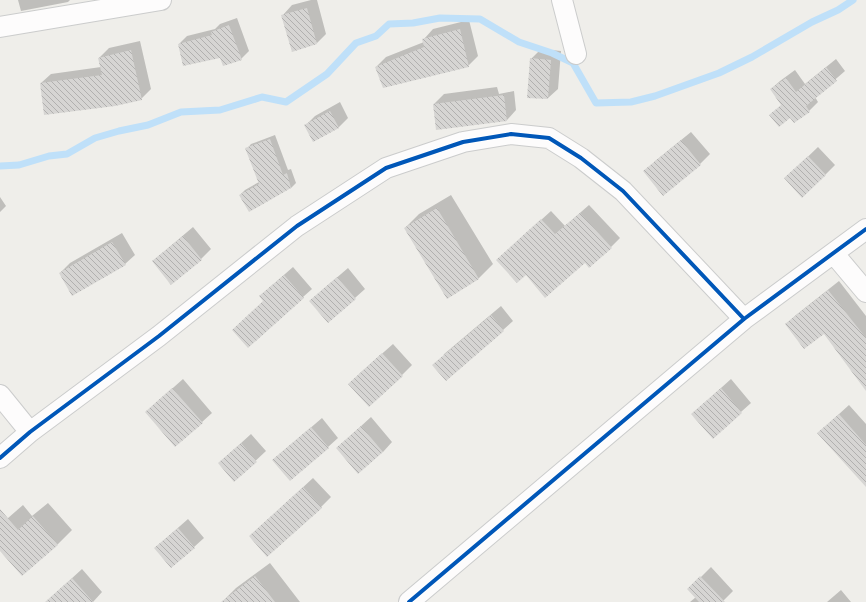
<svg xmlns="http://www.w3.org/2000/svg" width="866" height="602" font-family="'Golos Text',sans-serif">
<defs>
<pattern id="building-back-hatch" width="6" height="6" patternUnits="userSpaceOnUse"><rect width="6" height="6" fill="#d6d5d3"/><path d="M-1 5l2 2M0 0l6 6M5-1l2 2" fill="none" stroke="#b1b0af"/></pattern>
</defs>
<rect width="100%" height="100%" fill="#efeeea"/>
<path fill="#0003" d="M18,0h52l-2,2 -47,9z
M311,0h6l9,34 -9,9 -34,-28 9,-10z
M237,18l12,33 -8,8 -21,-3 -41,-12 8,-8 28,-7 5,-5z
M469,20l9,36 -10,10 -92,1 10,-10 38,-15v-3l9,-10z
M140,41l11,48 -10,10 -100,-16 10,-9 50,-7 -2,-9 10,-10z
M541,49l20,2 -3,38 -10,9 -17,-39z
M836,59l9,12 -30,26 3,5 -9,9 -15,11 -23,-33 9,-8 15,-11 10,14z
M497,87l2,7 15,-3 2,19 -9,10 -73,-16 10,-10z
M340,102l8,16 -10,10 -32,-3 9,-9z
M691,132l19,22 -10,10 -37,30 -9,-32z
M275,135l13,35 3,-1 5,14 -5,5 -51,7 5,-5 14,-8 -12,-33 4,-5z
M818,147l17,18 -10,10 -30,-6z
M451,195l42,69 -14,14 -32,19 -42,-69 14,-14z
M0,197l6,9 -6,6z
M589,205l31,33 -9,9 -26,15 -78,-11 44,-40 14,15z
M193,227l18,22 -10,10 -30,25 -18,-23z
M122,233l13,22 -10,9 -65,9 10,-10z
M293,267l19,22 -9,8 -39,4 5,-13z
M348,268l17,21 -37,33 -8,-30z
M839,281l27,35v73l-42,-56 -38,-9 10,-9z
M501,306l12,15 -10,9 -60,25z
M393,344l19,21 -10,10 -43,-1z
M183,379l29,34 -10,9 -46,-19z
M731,379l20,24 -38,34 -21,-23z
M849,405l17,19v45l-38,-45z
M371,417l21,25 -9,10 -46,-4z
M322,418l16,20 -10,9 -55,13z
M251,434l15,17 -32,30 -5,-27z
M313,478l18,19 -10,10 -61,20z
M48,503l24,27 -14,14 -36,31 -22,-25v-25l23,-20 9,11z
M188,519l16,19 -10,9 -39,1z
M270,563l30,39h-78l14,-14z
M711,567l22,24 -11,11h-32l6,-5 -7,-8z
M82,569l20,23 -9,10h-47z
M841,590l10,12h-24z"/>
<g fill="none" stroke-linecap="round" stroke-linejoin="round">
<path stroke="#bfe0f9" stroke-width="7" d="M0,166l19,-1 30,-9 18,-2 28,-16 24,-7 29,-6 33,-13 39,-2 42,-13 24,5 41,-28 29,-31 20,-7 13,-12 24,-1 27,-5 40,1 39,23 33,11 21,10 23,40 35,-1 24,-6 64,-23 33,-16 60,-35 26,-12 15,-10"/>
</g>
<path fill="url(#building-back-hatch)" d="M307,8l10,36 -25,8 -11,-37z
M229,25l13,35 -19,6 -3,-8 -37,8 -5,-22 34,-9 -1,-3z
M460,29l9,38 -86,21 -8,-21 49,-20 -2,-8z
M131,50l11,50 -27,6 -71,9 -4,-32 62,-8 -4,-17z
M530,58l21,2 -3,39 -21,-1z
M826,67l11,14 -31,25 4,6 -16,11 -4,-5 -11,9 -10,-12 12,-10 -11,-16 16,-11 10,14z
M504,95l3,26 -71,9 -3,-26z
M330,111l9,17 -26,14 -9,-17z
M270,139l13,36 4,-2 4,15 -42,24 -10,-17 20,-11 -14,-36z
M681,140l20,25 -38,31 -20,-25z
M808,156l18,19 -24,23 -18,-20z
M437,208l42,71 -32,20 -43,-71z
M580,213l32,35 -23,20 -4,-5 -40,35 -19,-23 -9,8 -21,-23 45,-41 14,15z
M183,236l19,24 -31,25 -19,-24z
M112,242l14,23 -54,31 -13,-23z
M284,275l20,23 -56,50 -16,-18 31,-29 -4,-5z
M337,277l19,22 -28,24 -19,-22z
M828,290l38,48v53l-42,-57 -20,15 -19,-25z
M491,315l13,16 -58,50 -14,-16z
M382,353l21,23 -34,31 -21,-23z
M172,388l31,35 -28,24 -30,-35z
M721,388l21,25 -29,26 -22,-25z
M839,414l27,31v42l-49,-54z
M361,426l22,26 -25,22 -22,-26z
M311,427l18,21 -39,33 -18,-21z
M241,443l16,19 -23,20 -16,-19z
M303,487l19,21 -55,49 -18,-21z
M0,509l18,21 15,-14 25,29 -36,31 -22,-25z
M178,528l17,20 -24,20 -17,-20z
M255,576l20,26h-54z
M700,576l25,26h-26l-12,-13z
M72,578l21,24h-48z"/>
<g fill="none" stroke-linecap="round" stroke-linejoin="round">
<g stroke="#cbcccc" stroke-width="22">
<path id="minor" d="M562,0l14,54
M0,27l161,-27
M834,254l32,38
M0,395l30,37
M0,458l30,-26 129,-96 138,-110 89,-58 77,-26 48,-8 38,4 32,20 42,33 121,128
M409,602l335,-283 122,-90"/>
</g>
<use href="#minor" stroke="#fdfcfc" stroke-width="20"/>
<g stroke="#fff" stroke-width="6">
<path id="cycleway" d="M0,458l30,-26 129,-96 138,-110 89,-58 77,-26 48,-8 38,4 32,20 42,33 121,128
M409,602l335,-283 122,-90"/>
</g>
<use href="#cycleway" stroke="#0057b8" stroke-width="4"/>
</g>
</svg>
